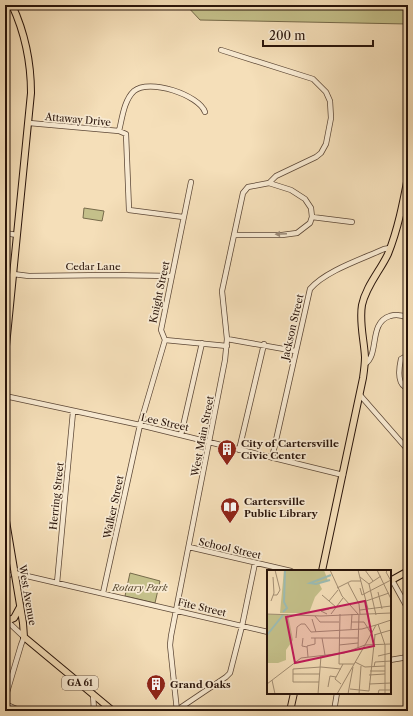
<svg xmlns="http://www.w3.org/2000/svg" width="413" height="716" font-family="'Libre Caslon Text',serif">
<rect width="100%" height="100%" fill="#f5dfb9"/>
<filter id="stains"><feTurbulence type="fractalNoise" baseFrequency=".005" numOctaves="4"/><feColorMatrix values="0 0 0 0 .2 0 0 0 0 .09 0 0 0 0 .02 0 0 0 .5 -.17"/></filter>
<radialGradient id="worn" r=".72"><stop offset=".6" stop-color="#630" stop-opacity="0"/><stop offset="1" stop-color="#630" stop-opacity=".3"/></radialGradient>
<path fill="#c4c08a" stroke="#766a4a" d="M186,5h222v19l-208,-4z
M84,208l20,3 -2,10 -19,-3z
M130,573l30,8 -5,22 -30,-7z"/>
<g fill="none" stroke-linecap="round" stroke-linejoin="round">
<g stroke="#5c4736" stroke-width="6">
<path id="minor" d="M221,50l92,29 13,13 4,9 1,17 -5,26 -5,9 -5,4 -40,19 -7,7
M29,123l90,8 7,3 3,76 54,7
M119,131c3,-12 5,-31 15,-40 15,-13 65,4 71,21
M312,217l40,5
M5,233l12,2
M13,274l16,2 81,-1 62,1
M227,339l68,12
M165,340l62,6
M365,364c15,-10 3,-41 25,-48 7,-2 12,-1 18,2
M405,387c-8,-5 -6,-19 -4,-28l7,-4
M360,395l48,55
M5,396l135,29 203,50
M181,435l21,-92
M239,450l25,-106
M272,458l38,-169c15,-18 52,-30 74,-40l6,-1
M189,547l102,24
M14,573l254,59
M5,575h4
M392,580l16,29
M57,583l16,-171
M103,593l37,-168 25,-85 -4,-10 30,-148
M390,660l18,-3
M93,694l1,17
M5,699l16,-54 3,-8 -18,-17
M5,704l16,7
M164,711l13,-1 49,-33 4,-4 12,-47 13,-63
M177,711l-7,-66 1,-9 54,-276 2,-21 -5,-48 21,-98 5,-6 21,-4 22,7 14,9 6,9 1,9 -2,6 -13,10 -15,2h-48
M334,711l3,-18"/>
</g>
<g stroke="#29140a" stroke-width="8">
<path id="major" d="M5,356l26,-263c0,-31 -6,-60 -19,-88
M5,515l18,108 1,14 89,74
M322,571l41,-193c1,-7 2,-14 2,-21 -1,-18 -6,-35 -3,-52 4,-19 18,-34 26,-51 10,-25 15,-51 20,-77
M390,581l18,-10
M7,621l7,-3 6,-11
M290,711l4,-18"/>
</g>
<use href="#minor" stroke="#f8ead2" stroke-width="4.5"/>
<use href="#major" stroke="#f5dfb9" stroke-width="6"/>
</g>
<defs><path id="oneway-solid" d="M-6-.8H1V-3.2L6.5 0L1 3.2V.8H-6Z"/></defs>
<use fill="#9b8a78" href="#oneway-solid" transform="translate(281 234) rotate(177)"/>
<defs>
<g id="building-pin" transform="scale(1)"><path d="M0 17L-7.5 6A9.5 9.5 0 1 1 7.5 6Z" fill="#8f2418" stroke="#f8ead2"/><path d="M-4-6H4V6H1V3H-1V6H-4ZM-2.5-4.3h1.7v1.8h-1.7ZM.8-4.3h1.7v1.8H.8ZM-2.5-1h1.7V.8h-1.7ZM.8-1h1.7V.8H.8Z" fill="#fff"/></g>
<g id="library-pin" transform="scale(1)"><path d="M0 17L-7.5 6A9.5 9.5 0 1 1 7.5 6Z" fill="#8f2418" stroke="#f8ead2"/><path d="M-6-4Q-3-5.5-.7-3.5V5Q-3 3-6 4ZM6-4Q3-5.5 .7-3.5V5Q3 3 6 4Z" fill="#fff"/></g>
</defs>
<g fill-rule="evenodd">
<use href="#building-pin" x="227" y="449"/>
<use href="#library-pin" x="230" y="507"/>
<use href="#building-pin" x="156" y="684"/>
</g>
<g text-anchor="middle" stroke-width="3.5" stroke-linejoin="round" paint-order="stroke">
<rect fill="#f8ead2" stroke="#675446" stroke-width="1" x="62" y="676" width="36" height="14" rx="3"/>
<g font-size="9" font-weight="bold" fill="#29140a">
<text x="80" y="686">GA 61</text>
</g>
<g font-size="10" fill="#29140a" stroke="#f8ead2">
<text transform="translate(78 119) rotate(5)" y="4">Attaway Drive</text>
<text x="93" y="270">Cedar Lane</text>
<text transform="translate(159 292) rotate(-78)" y="4">Knight Street</text>
<text transform="translate(292 327) rotate(-77)" y="4">Jackson Street</text>
<text transform="translate(165 422) rotate(13)" y="4">Lee Street</text>
<text transform="translate(202 436) rotate(-79)" y="4">West Main Street</text>
<text transform="translate(56 496) rotate(-84)" y="4">Herring Street</text>
<text transform="translate(113 507) rotate(-78)" y="4">Walker Street</text>
<text transform="translate(230 548) rotate(13)" y="4">School Street</text>
<text transform="translate(28 595) rotate(80)" y="4">West Avenue</text>
<text transform="translate(202 607) rotate(13)" y="4">Fite Street</text>
</g>
<g font-size="10" font-weight="bold" fill="#29140a" stroke="#f8ead2" text-anchor="start">
<text x="241" y="447">City of Cartersville<tspan x="241" dy="12">Civic Center</tspan></text>
<text x="244" y="505">Cartersville<tspan x="244" dy="12">Public Library</tspan></text>
<text x="170" y="688">Grand Oaks</text>
</g>
<g font-size="10" font-style="italic" fill="#5f5037" stroke="#f8ead2">
<text x="140" y="591">Rotary Park</text>
</g>
</g>
<g transform="translate(267 570)">
<rect width="124" height="124" fill="#f5dfb9"/>
<path d="M17,0h40l4,11 -9,2 3,6 -7,8 -6,16h-29zM0,44h21l5,26 -7,10v10l-8,3h-11z" fill="#c4c08a"/>
<path fill="none" stroke="#9cbcb4" stroke-width="2" d="M63,10l-14,4 -6,-1 21,-8M16,42l4,-4 -3,-6 1,-32M0,65l16,-20"/>
<path fill="none" stroke="#a38e73" stroke-width="1" d="M63,0l12,26 16,18M91,0l10,39M98,0l8,11M110,0l14,29M121,0l-2,2 5,9M93,7l9,7 7,31M0,12v13M81,13l11,21 1,10M102,14l12,-8M70,18l14,-7h10M93,18l2,7 29,-15M111,22l4,17M6,25h4l3,-5 -5,-20M55,25l14,12M4,31l3,-8 -1,-16M62,31l9,-11M99,31l23,-8M93,40l31,-4M0,44l54,2 70,-3M60,44l-6,-3 8,-2M64,44l12,-16M73,44l-1,50h15M48,46l5,6h19M45,49l4,13M85,52h12l7,11M111,54l7,21v16M84,59l1,-15M107,65l17,-5M29,68l1,-11 4,-3h4l6,8 51,-3 14,-4M36,68l-1,8 5,1M44,68h47M55,68l3,17M72,75l19,-2M91,78l1,-33M111,86l13,-3M41,87l-1,-11 8,-2v-6M118,91v33M88,92l10,5 20,-1M107,97l1,-5 16,-1M26,99l28,-2 20,2M26,99v13h26M103,101h15M26,104h27M102,105l16,-1M5,110l3,14M0,114l34,-26 43,-5 21,-8 11,-20 15,-5M74,114l-6,-5 8,-15M102,114l22,-1M61,117l2,-11 6,1M83,119l19,2M102,121l6,-56M51,124l3,-38M70,124l28,-49 26,-1M81,124l5,-27M92,124l2,-28M111,124l1,-4h12"/>
<path fill="#c2185b" fill-opacity="0.15" stroke="#c2185b" stroke-width="2" d="M98,31l9,45 -79,17 -9,-46z"/>
<rect width="124" height="124" fill="none" stroke="#29140a" stroke-width="2"/>
</g>
<rect width="413" height="716" fill="none" stroke="#f5dfb9" stroke-width="20"/>
<rect x="6" y="6" width="401" height="704" fill="none" stroke="#29140a" stroke-width="2"/>
<rect x="10" y="10" width="393" height="696" fill="none" stroke="#29140a"/>
<path d="M263 40v6h110v-6" fill="none" stroke="#29140a" stroke-width="2"/>
<text x="269" y="40" font-size="12" fill="#29140a" stroke="#f8ead2" stroke-width="3" paint-order="stroke">200 m</text>
<rect width="100%" height="100%" filter="url(#stains)"/>
<rect width="100%" height="100%" fill="url(#worn)"/>
</svg>
